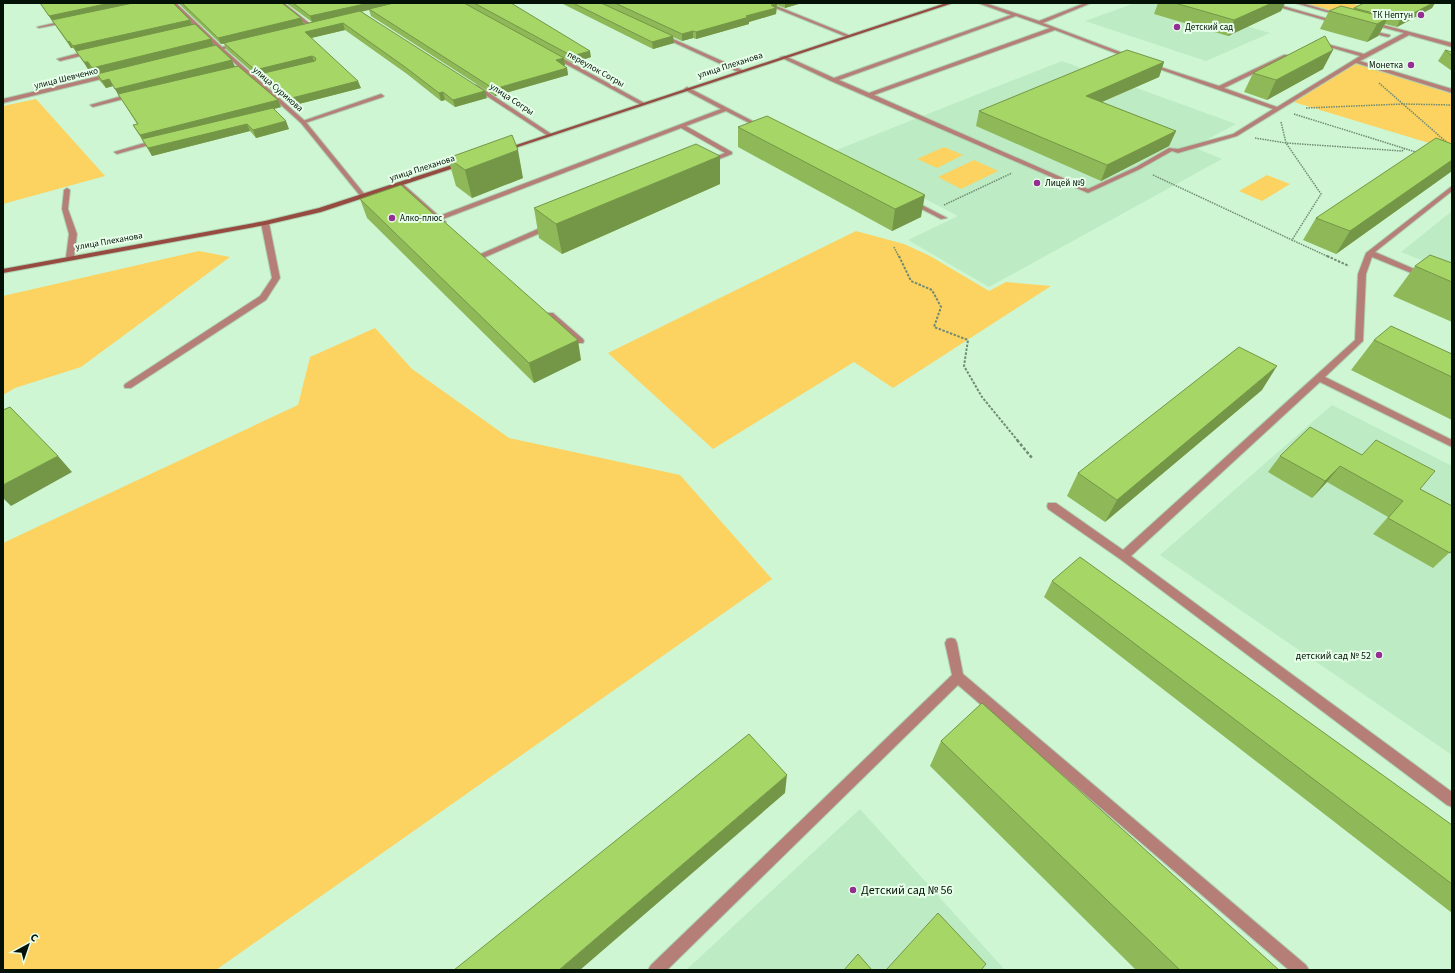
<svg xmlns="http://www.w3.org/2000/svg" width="1455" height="973" font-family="'Source Sans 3',sans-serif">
<rect width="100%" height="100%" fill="#cef6d3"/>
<path fill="#bdebc3" d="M1135,3h34l101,30 -64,28 -121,-40z
M1062,61l174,63 -43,23 29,12 -233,128 -81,-47 50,-24 -124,-65z
M1452,211v61l-51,-20z
M1332,405l120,61v289l-292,-200z
M860,809l145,161h-319z"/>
<path fill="#fcd260" d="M1303,3h47l12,3 12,16z
M1357,63l95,31v56l-165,-50z
M36,99l69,77 -102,28v-98z
M944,147l19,8 -26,13 -20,-9z
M974,160l24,11 -37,18 -23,-12z
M1267,175l23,9 -28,17 -23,-10z
M856,231l48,13 26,12 59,35 17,-9 45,4 -158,102 -39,-26 -141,87 -105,-96z
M199,251l31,6 -149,110 -66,21 -12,7v-99z
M375,328l37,41 97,69 171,37 92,104 -556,391h-213v-427l295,-138 12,-48z"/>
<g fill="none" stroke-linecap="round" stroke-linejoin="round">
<g stroke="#aed1b2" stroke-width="2">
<path id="lane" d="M978,3h7l54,18 46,-18h6l-48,20 93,35 -5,1 -76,-29 -181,65 214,94 48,-22 33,-19 9,1 55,-15 40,-25 -125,-44v-2l71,23 65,-31h4v2l-64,31 53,19 83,-51 -44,-13v-2l48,13 40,-21 -34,-9 2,-2 80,21v4l-43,-12 -49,26 92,28v4l-96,-30 -119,73 -59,17 -6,-2 -32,18 -52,24 -257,-112 -51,-24 5,-1 49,22 177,-63zM1016,16l34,12 -181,65 -30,-13z
M1265,3h7l67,19 -4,1z
M1295,3h7l41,12 -2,1z
M68,20l2,2 -31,6 -2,-1z
M1368,30l22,5v1l-2,1 -22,-5z
M91,50l3,2 -1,1 -33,8 -3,-2z
M687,87l79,41 -5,1 -35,-18 -40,15 46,26v2l-23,9h-4v-2l20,-8 -44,-25 -238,91 3,3 -4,2 -6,-4 -38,-35 5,-1 36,32 282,-107 -36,-19 -1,-1z
M381,94l3,2 -1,1 -78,26 -5,-1z
M1452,186v5l-77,61 53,23 -1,2h-6l-49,-20 -6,17 -3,67 -38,36 127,63v7l-132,-65 -189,174 321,236v15l-5,-2 -327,-246 -72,-50 -1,-3 1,-3h8l67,47 232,-210 3,-66 8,-21z
M67,188l3,2 -2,19 9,25 -3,23 -4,2 -4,-2 3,-23 -7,-25 2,-19z
M910,201h4l33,17 -6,1 -31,-16z
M265,221l4,2 11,55 -14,22 -135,88h-6l-1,-2 1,-2 135,-88 12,-18 -11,-55z
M547,225h6l1,2 -71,31h-3l-4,-2z
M547,313h6l30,26 1,2 -1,2h-6l-30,-26z
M951,638l4,1 2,4 6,31 343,291 3,5h-20l-331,-285 -291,285h-19l3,-5 301,-290 -7,-32 2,-4z"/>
</g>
<g stroke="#aed1b2" stroke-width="2">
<path id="street" d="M171,3h5l46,44 18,-4v2l-16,4 81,72 61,75v2h-4l-61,-75 -81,-73 -15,3v-2l12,-3z
M279,3h5l29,23 -4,1z
M763,3h6l82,33 -4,1z
M662,34l80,36 1,1 -5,1 -78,-36z
M551,54h4l91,50 -5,1 -90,-49z
M112,73l2,1v2l-111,27v-4z
M473,85h4l76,50 -5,1 -75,-49z
M133,93l3,2 -1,1 -42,11 -3,-2z
M158,139l3,2 -1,1 -43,12 -3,-2z"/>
</g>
<g stroke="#aed1b2" stroke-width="2">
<path id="secondary" d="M946,3h7l-447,148 -5,-1z
M464,161l3,2 -1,1 -145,48 -56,13 -262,48v-4l262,-48 54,-13z"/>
</g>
<path stroke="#708b73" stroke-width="1.5" stroke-dasharray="1.5 1" stroke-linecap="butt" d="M1379,83l73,64
M1306,108l97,-4 49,1
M1294,114l125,39
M1281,122l5,21 35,51 -29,46 37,17
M1255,138l31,5 116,8 3,-3
M1153,175l139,65
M944,205l68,-32
M894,247l5,10"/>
<path stroke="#708b73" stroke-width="2" stroke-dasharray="2.5 1.5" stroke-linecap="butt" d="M899,256l12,25 21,9 9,17 -7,20 34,13 -4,26 18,31 36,44
M1327,256l22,10"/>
<path stroke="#708b73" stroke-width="2.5" stroke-dasharray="3 2" stroke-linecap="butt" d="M1017,440l15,18"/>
<use href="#lane" fill="#b57f77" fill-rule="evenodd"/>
<use href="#street" fill="#b57f77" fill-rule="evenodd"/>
<use href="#secondary" fill="#964a40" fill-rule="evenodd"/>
</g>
<path fill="#8fb958" d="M40,3h133l17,17 3,5 42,41 43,34 3,7 -7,2 15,20 -33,9 -6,-7 -98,25 -19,-31 4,-1 -24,-38 -7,2 -6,-7 -3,-6h-1l-5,-6h-3l-11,-16 -4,-5h-2l-18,-26z
M178,3h104l19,15 3,6 8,-2 -26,-19h225l80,54 -18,6 -62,-35 53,30 1,7h-1l3,3 1,7 -73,21 -124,-80 -2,-6 -8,2 126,86 -32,9 -10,-7 -4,1 -34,-27 -62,-44 -34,8 50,50 -70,18 -28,-24 -2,-6 -3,1 -31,-27 -3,-6h-3z
M561,3h241l-17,5 -8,-3 -1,9 -27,8v2l-53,15 -3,-1 -11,3 -9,-4 1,6 -21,6z
M1158,3h127l-4,8 -53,25 -74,-22z
M1364,3h71l-3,5 -35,19 -12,-3 -7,12 -11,6 -47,-13 9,-18 24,-2 1,-1z
M1445,50l7,2v19l-14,-10z
M1164,62l-5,15 -57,25 74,29 -7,15 -68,35 -125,-55 3,-15z
M1323,69l-56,31 -23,-8 9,-19z
M738,127l183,90 -29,14 -154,-84z
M1452,144v27l-116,83 -33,-14 13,-22z
M448,158l75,20 -51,20 -16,-12z
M720,184l-158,70 -23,-16 -5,-30z
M360,199l78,19 143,142 -47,23 -167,-165z
M1452,263v59l-59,-26 22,-30z
M1374,340l78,14v66l-101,-50z
M1262,390l-157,132 -38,-26 11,-23z
M1310,427l110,62 32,17v47l-2,-1 -17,16 -60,-34 15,-17 -61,-35 -15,16 -44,-26 12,-16z
M1052,581l400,244v88l-408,-316z
M941,741l338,229h-143l-206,-204z"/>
<path fill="#749647" d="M110,3h34l-92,17 1,2 -4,-6z
M369,3h31l-88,19 -2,-6z
M785,3h17l-17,5z
M1272,3h13l-4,8 -53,25 6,-16z
M1433,3h2l-3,5 -35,19 3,-7z
M777,4l-1,10 -27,8v2l-53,15v-7l50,-16 25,-11z
M301,18l3,6 -83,20 -3,-6z
M1388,18l-10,18 -11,6 10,-18z
M190,20l3,7 -116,26 -4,-7z
M343,23l2,7 -38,9 -2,-7z
M693,31v7l-11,3v-7z
M673,36l1,7 -21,6 -1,-7z
M211,39l3,7 -118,29 -4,-7z
M69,41l4,7h-2l-3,-6z
M1333,50l-10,19 -56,31 9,-20z
M590,51l1,6 -18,6 -1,-7z
M312,56l3,7 -55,11 1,2 -3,1 -3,-7z
M564,58l1,7 -8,2 -1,-7z
M232,60l3,7 -116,29 -4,-7z
M84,62h4l3,7h-3z
M1164,62l-5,15 -78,34 5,-15z
M567,68l1,7 -73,21 -1,-7z
M109,79l4,7 -7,2 -4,-7z
M358,81l3,7 -70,18 -3,-7z
M485,91l2,7 -32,9 -2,-7z
M443,92l2,8 -4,1 -2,-8z
M278,100l3,7 -137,35 -4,-7z
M286,121l3,8 -33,9 -3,-8z
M247,124l3,7 -98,25 -4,-8z
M1176,131l-7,15 -68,35 6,-16z
M518,150l5,28 -51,20 -7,-28z
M720,156v28l-158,70 -6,-30z
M1452,160v11l-116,83 14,-23z
M925,195l-4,22 -29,14 3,-22z
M578,340l3,20 -47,23 -5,-20z
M1277,366l-15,24 -157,132 12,-22z
M58,456l14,16 -61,34 -8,-8v-13z
M1340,466l-13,16 -15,16 13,-17z
M787,775l-2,18 -205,177h-21z"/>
<path fill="#a6d766" stroke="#749647" d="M40,3h70l-61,13z
M133,3h40l17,17 -117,26 -4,-5 -1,1 -16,-22z
M182,3h100l19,15 -83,20z
M293,3h76l-59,13z
M394,3h70l100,55 -8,2 11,8 -73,21 -125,-80z
M474,3h37l79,48 -18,5z
M573,3h28l72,33 -21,6z
M615,3h160l2,1 -6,1 5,3 -30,8 3,1 -53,15 -3,-1 -11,3z
M1175,3h97l-38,17z
M1364,3h69l-33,17 -46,-12z
M1341,6l47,12 -11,6 -48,-13z
M360,11l125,80 -32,9 -10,-8 -4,1 -34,-26 -62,-44 -38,9 53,49 -70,18 -28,-25 55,-13 1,-3 -4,-2 -57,14 -31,-27z
M195,24l16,15 -119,29 -4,-6h-4l-8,-11z
M1325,36l8,14 -57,30 -23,-7z
M216,45l16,15 -117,29 -6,-10 -7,2 -5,-7z
M1127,50l37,12 -78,34 90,35 -69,34 -128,-54z
M1445,50l7,2v4z
M238,66l40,34 -138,35 -7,-10 5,-1 -20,-30z
M273,108l13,13 -33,9 -6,-6 -99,24 -6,-9z
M767,116l158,79 -30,14 -157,-82z
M512,135l6,15 -53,20 -17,-12z
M1436,138l16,6v16l-102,71 -34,-13z
M696,144l24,12 -164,68 -22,-16z
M401,185l37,33h2l138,122 -49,23 -169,-164z
M1430,255l22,8v19l-37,-16z
M1391,326l61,28v23l-78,-37z
M1239,347l38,19 -160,134 -39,-27z
M10,407l48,49 -55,29v-75z
M1310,427l52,28 14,-15 59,31 -15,18 32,17v44l-2,3 -62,-35 15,-17 -63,-35 -15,15 -45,-25z
M1080,557l372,268v59l-400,-303z
M982,703l297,267h-99l-239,-229z
M749,734l38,41 -228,195h-105z
M938,913l48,51 -5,6h-95z
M858,954l14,16h-28z"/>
<g fill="#952e93" stroke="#e7ffea" stroke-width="1.5">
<circle cx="1421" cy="15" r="4"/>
<circle cx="1177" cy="27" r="4"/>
<circle cx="1411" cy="65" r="4"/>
<circle cx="1037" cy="183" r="4"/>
<circle cx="392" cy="218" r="4"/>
<circle cx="1379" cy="655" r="4"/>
<circle cx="853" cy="890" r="4"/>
</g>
<g text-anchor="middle" stroke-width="4" stroke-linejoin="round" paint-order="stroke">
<g font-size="9" fill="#041106" stroke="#e7ffea" text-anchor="start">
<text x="1413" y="18" text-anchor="end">ТК Нептун</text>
<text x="1185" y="30">Детский сад</text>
<text x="1403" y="68" text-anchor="end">Монетка</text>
<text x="1045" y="186">Лицей №9</text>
<text x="400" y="221">Алко-плюс</text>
</g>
<g font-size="9" fill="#041106" stroke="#e7ffea">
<text transform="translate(730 65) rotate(-18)" y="3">улица Плеханова</text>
<text transform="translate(596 69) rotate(29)" y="3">переулок Согры</text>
<text transform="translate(66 78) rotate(-14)" y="3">улица Шевченко</text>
<text transform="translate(278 89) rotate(41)" y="3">улица Сурикова</text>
<text transform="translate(512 99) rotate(33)" y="3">улица Согры</text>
<text transform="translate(422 168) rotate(-18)" y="3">улица Плеханова</text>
<text transform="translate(109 241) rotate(-10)" y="3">улица Плеханова</text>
</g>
<g font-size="10" fill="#041106" stroke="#e7ffea" text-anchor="end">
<text x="1371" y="659">детский сад № 52</text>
</g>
<g font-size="12" fill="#041106" stroke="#e7ffea" text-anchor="start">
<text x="861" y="894">Детский сад № 56</text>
</g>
</g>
<rect width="1455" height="973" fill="none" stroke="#041106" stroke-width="8"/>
<g transform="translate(28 945) rotate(40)" stroke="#e7ffea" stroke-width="3" paint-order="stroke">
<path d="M0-3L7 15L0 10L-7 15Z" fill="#041106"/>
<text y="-6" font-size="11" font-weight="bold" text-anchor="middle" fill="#041106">С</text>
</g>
</svg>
